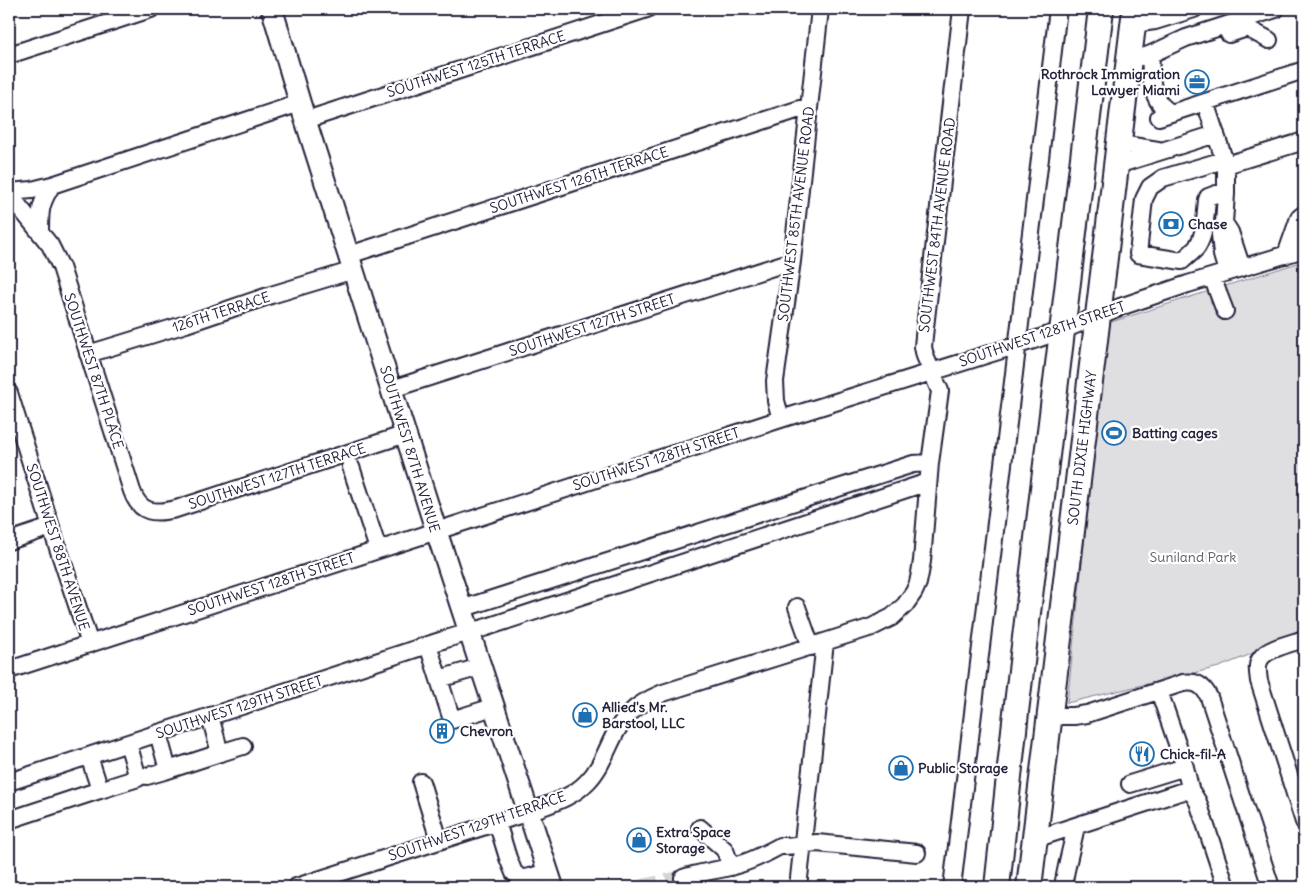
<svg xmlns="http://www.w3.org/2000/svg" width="1313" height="896" font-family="Delius,sans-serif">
<rect width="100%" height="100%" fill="#fff"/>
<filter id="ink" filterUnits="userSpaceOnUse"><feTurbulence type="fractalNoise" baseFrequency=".02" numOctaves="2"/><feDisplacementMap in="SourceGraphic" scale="10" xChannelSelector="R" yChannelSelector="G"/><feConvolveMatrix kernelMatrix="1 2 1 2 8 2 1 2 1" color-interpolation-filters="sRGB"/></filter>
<g filter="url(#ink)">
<path fill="#dfdfe2" stroke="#80808e" d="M1304,261v372l-85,34 -152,36 41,-380z"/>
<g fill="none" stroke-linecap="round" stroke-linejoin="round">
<path stroke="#d3d3d8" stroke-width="16" stroke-dasharray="16 8" stroke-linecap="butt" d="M643,887l40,-9"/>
<g stroke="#22223b" stroke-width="20">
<path id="minor" d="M1133,24l22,-3 39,-12
M1229,34l18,-6 22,12
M1151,54c-1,17 -1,38 10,51 3,3 7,6 10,8
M9,55l142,-46
M1129,56l14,1 8,-3 35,-16 90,-29
M1205,102l21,63v29l-2,29 -4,11 2,21 5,17
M1159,117l145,-47
M306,120l341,-111
M1120,144l38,6
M1117,165l99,-31
M1226,165l78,-24
M9,192l23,-2 20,-5 248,-82
M9,194l41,51 11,22 71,224c8,23 23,23 44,18l230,-75
M1224,223l6,9 12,36
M40,232c0,-22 0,-28 12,-47
M349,255l460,-149
M1286,255l13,-37 5,-4
M1182,261l-44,-7 6,-55 6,-12 13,-9 61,-18
M1182,261c5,-5 11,-9 15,-14 9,-14 8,-31 10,-47l1,-3 8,-3h10
M1212,277l13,34
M88,354l98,-30 85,-29 83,-25
M392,389l400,-128
M9,393l42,134 39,117
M781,419l-5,-18 -1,-20 17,-120 28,-252
M351,467l27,82
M9,541l42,-14
M797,607l14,40
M461,609l452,-145 17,-1
M1304,639c-11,4 -36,9 -43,19 -5,6 -3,15 -2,23l45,141
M428,645l24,75 41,-13
M9,670l772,-251 256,-80 26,-9 57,-23 68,-23 116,-35
M439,679l41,-12
M1159,691l26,76 6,25 2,2 5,8 28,85
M1050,716h24l13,-2 96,-31c13,-2 20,2 26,14l62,190
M158,733l10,37 52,-17 -10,-37
M220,753l23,-7
M89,756l11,34 38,-12 -10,-35
M147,776l21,-6
M9,782l437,-143 41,-12 441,-145
M421,782l18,58
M1130,784l55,-17
M9,820l91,-30
M497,822l11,36 6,15 6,4 6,1 22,-6
M700,828l25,22 6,17
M1035,839l142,-46 7,-2 7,1
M683,878c16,-6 33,-7 50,-12 17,-4 32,-12 47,-20h5l32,-3 100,10
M296,887l233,-75c20,-8 43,-14 58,-30 20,-20 23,-50 43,-69 9,-9 21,-15 33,-20l209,-66 20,-10 13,-12 9,-13 4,-9 2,-10 2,-12 8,-98 10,-72 -15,-35 -2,-9 1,-11 38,-327
M798,887l27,-245
M952,887l106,-878
M1063,887c3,-21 9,-40 13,-61"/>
</g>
<g stroke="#22223b" stroke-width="24">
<path id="major" d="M272,9l28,94 136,427 117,357"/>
</g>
<g stroke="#22223b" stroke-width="28">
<path id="highway" d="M997,887l19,-175 85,-703
M1029,887l106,-878"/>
</g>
<use href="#minor" stroke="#fff" stroke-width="16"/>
<use href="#major" stroke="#fff" stroke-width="20"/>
<use href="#highway" stroke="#fff" stroke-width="24"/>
</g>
</g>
<defs>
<g id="office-ring" transform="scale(1.25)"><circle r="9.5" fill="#fff" stroke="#1f6fb2" stroke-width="1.5"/><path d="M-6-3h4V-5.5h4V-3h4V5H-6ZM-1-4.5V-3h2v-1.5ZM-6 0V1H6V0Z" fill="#1f6fb2"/></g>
<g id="bank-ring" transform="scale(1.25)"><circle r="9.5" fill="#fff" stroke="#1f6fb2" stroke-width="1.5"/><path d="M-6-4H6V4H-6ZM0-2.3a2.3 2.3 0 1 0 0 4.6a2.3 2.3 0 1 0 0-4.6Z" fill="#1f6fb2"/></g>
<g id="stadium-ring" transform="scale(1.25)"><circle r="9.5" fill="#fff" stroke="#1f6fb2" stroke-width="1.5"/><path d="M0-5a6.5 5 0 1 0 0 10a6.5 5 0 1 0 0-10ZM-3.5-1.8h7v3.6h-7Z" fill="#1f6fb2"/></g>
<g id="shop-ring" transform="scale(1.25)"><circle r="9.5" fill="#fff" stroke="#1f6fb2" stroke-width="1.5"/><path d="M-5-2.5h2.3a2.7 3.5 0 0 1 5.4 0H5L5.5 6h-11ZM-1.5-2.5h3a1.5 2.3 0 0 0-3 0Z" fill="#1f6fb2"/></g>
<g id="building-ring" transform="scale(1.25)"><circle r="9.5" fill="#fff" stroke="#1f6fb2" stroke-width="1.5"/><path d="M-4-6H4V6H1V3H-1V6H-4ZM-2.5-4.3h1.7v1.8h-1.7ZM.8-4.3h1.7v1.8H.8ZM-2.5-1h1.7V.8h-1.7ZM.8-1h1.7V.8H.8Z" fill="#1f6fb2"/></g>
<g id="restaurant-ring" transform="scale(1.25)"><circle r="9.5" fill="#fff" stroke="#1f6fb2" stroke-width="1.5"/><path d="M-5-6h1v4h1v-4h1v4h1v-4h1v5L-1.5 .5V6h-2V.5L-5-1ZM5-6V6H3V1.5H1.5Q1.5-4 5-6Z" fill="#1f6fb2"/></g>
</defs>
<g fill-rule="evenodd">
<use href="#office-ring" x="1197" y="82"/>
<use href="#bank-ring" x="1171" y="224"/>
<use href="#stadium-ring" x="1114" y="433"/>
<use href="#shop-ring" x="585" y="715"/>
<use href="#building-ring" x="442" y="731"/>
<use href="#restaurant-ring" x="1142" y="754"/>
<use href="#shop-ring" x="901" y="768"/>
<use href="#shop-ring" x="639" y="840"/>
</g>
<g text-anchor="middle" stroke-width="4.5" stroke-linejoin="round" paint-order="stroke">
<g font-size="14" fill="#22223b" stroke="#fff">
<text transform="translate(476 64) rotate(-18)" y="5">SOUTHWEST 125TH TERRACE</text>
<text transform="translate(579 180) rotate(-18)" y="5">SOUTHWEST 126TH TERRACE</text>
<text transform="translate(796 214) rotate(-83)" y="5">SOUTHWEST 85TH AVENUE ROAD</text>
<text transform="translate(937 225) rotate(-83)" y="5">SOUTHWEST 84TH AVENUE ROAD</text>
<text transform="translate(221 312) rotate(-18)" y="5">126TH TERRACE</text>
<text transform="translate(592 325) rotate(-18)" y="5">SOUTHWEST 127TH STREET</text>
<text transform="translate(1042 334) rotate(-19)" y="5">SOUTHWEST 128TH STREET</text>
<text transform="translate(94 371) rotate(72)" y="5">SOUTHWEST 87TH PLACE</text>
<text transform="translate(1082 448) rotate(-83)" y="5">SOUTH DIXIE HIGHWAY</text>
<text transform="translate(410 449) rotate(73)" y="5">SOUTHWEST 87TH AVENUE</text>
<text transform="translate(656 459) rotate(-18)" y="5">SOUTHWEST 128TH STREET</text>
<text transform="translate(277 476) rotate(-18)" y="5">SOUTHWEST 127TH TERRACE</text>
<text transform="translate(58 547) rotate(72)" y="5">SOUTHWEST 88TH AVENUE</text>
<text transform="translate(271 584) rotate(-18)" y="5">SOUTHWEST 128TH STREET</text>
<text transform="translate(239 707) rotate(-18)" y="5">SOUTHWEST 129TH STREET</text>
<text transform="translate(477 826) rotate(-19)" y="5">SOUTHWEST 129TH TERRACE</text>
</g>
<g font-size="14" font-weight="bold" fill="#22223b" stroke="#fff" text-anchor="start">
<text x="1180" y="79" text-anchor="end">Rothrock Immigration<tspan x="1180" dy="16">Lawyer Miami</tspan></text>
<text x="1188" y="229">Chase</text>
<text x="1132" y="438">Batting cages</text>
<text x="602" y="712">Allied's Mr.<tspan x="602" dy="16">Barstool, LLC</tspan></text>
<text x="460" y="736">Chevron</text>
<text x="1160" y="759">Chick-fil-A</text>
<text x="918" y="773">Public Storage</text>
<text x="656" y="837">Extra Space<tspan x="656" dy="16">Storage</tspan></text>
</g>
<g font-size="14" fill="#5b5b6d" stroke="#fff">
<text x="1193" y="562">Suniland Park</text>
</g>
</g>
<rect width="1313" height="896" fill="none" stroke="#fff" stroke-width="30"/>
<rect x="15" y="15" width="1283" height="866" fill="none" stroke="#22223b" stroke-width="2" filter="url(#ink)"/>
</svg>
